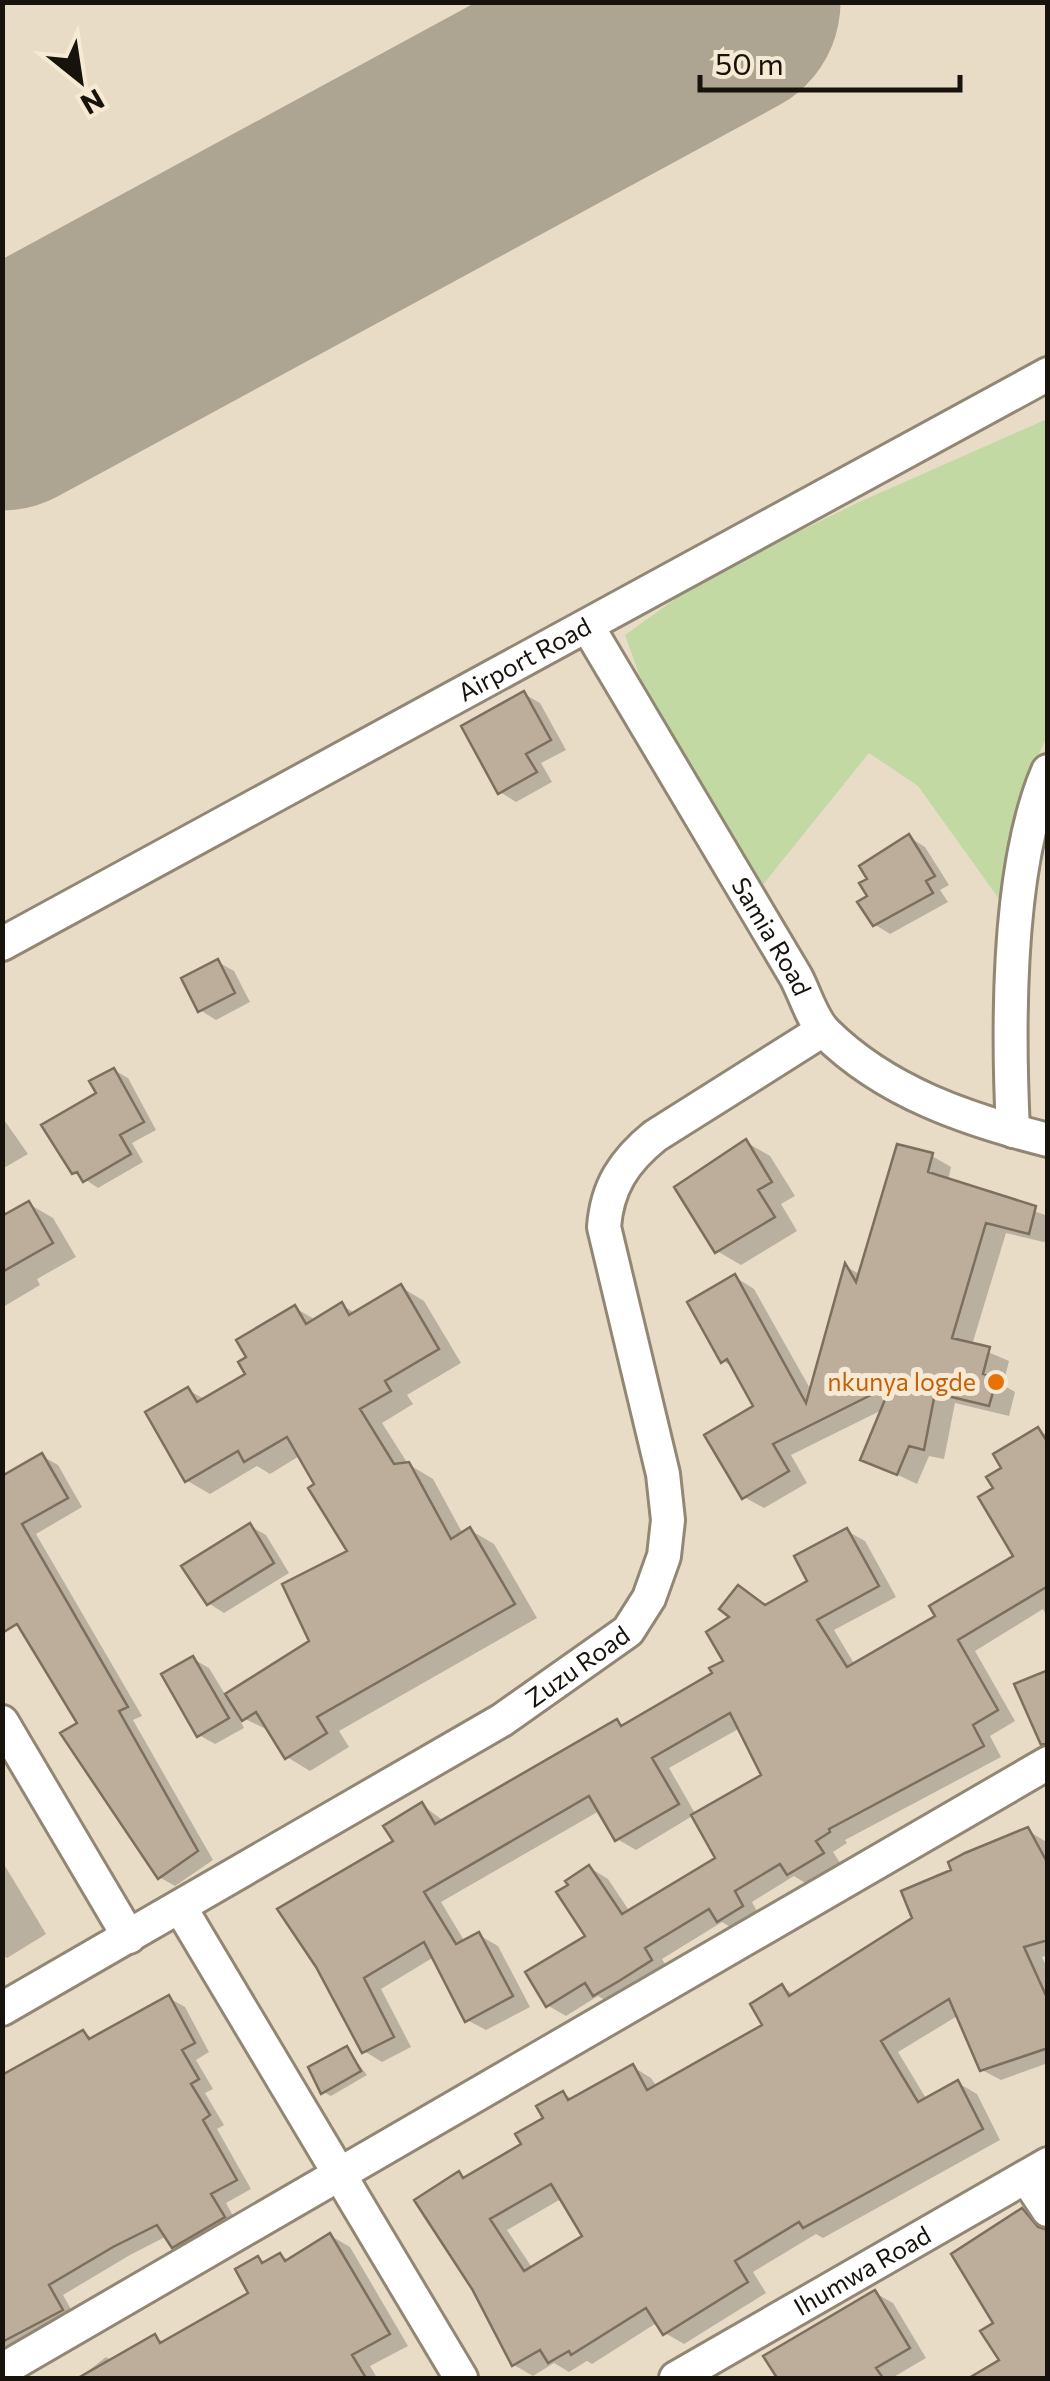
<svg xmlns="http://www.w3.org/2000/svg" width="1050" height="2381" font-family="Commissioner,sans-serif">
<rect width="100%" height="100%" fill="#e9dcc7"/>
<path fill="#c3d9a3" d="M1047,419v317l-32,72 -11,98 -86,-120 -49,-33 -108,134 -112,-185 -24,-67 78,-56 154,-76z"/>
<path fill="#0003" fill-rule="evenodd" d="M524,694l16,9 26,47 -25,13 11,19 -36,20 -16,-10z
M909,837l16,10 24,38 -9,5 8,12 -58,32 -16,-10 -4,-28z
M218,962l16,9 16,31 -34,18 -16,-10z
M114,1070l14,8 28,52 -24,13 11,19 -45,26 -24,-16 26,-78z
M2,1117l26,37 -26,15z
M746,1142l24,14 25,40 -14,8 16,27 -56,34 -24,-14z
M932,1156l19,11 -3,14 100,35v27l-42,-10 -34,112 37,16 -6,24 12,7 -6,24 -54,-13 -11,56 -15,-3 -12,28 -53,-25 20,-50 -93,46 16,28 -43,25 -20,-11 13,-90 -22,-39 -12,-7 12,-84 19,12 58,103 35,-125 14,8z
M29,1204l24,14 23,39 -39,22 3,6 -37,22 -1,-100 6,9z
M401,1287l23,14 37,62 -54,32 6,9 -31,19 26,41 25,15 30,55 7,-4 24,14 43,74 -198,113 10,16 -39,24 -23,-14 -17,-26 -33,-16 7,13 -29,16 -16,-9 -6,-76 16,9 17,28 86,-54 39,-90 -50,-97 -31,19 -13,-8 -47,28 -24,-14 2,-90 18,10 42,-25 47,-67 21,12 26,-15 14,9z
M1038,1430l10,6v183l-5,-10 -68,42 40,70 -25,15 11,21 -156,83 2,3 -14,9 8,12 -34,20 -13,-8 -42,26 8,15 -23,14 -15,-9 -60,37 7,12 -56,34 -15,-9 -32,20 -19,-11 41,-68 2,-69 18,11 22,33 88,-53 -24,-44 -58,35 -19,-11 -16,-29 -160,92 24,40 14,-7 19,11 32,61 -44,23 -19,-10 -33,-63 -53,32 30,58 -29,15 -18,-11 -46,-86 104,-160 22,16 173,-100 8,5 90,-52 11,-13 13,-73 28,19 44,-26 36,-50 18,10 31,56 -62,33 21,35 83,-48 78,-60 -20,-69 9,-19zM740,1728l24,48 -68,39 -27,-47z
M42,1456l16,9 24,42 -46,27 106,182 -9,4 80,140 -38,26 -16,-9 -78,-153 -79,-245z
M250,1526l16,9 23,38 -65,40 -16,-10z
M1027,1830l21,13v112l-6,2 6,13v93l-47,17 -19,-10 -23,-55 -61,37 29,48 31,-17 19,11 23,46 -177,98 -7,-4 -63,38 13,21 -82,51 -19,-11 -7,-11 -66,42 -5,-3 -18,11 -15,-9 -21,13 -19,-11 -55,-191 8,5 58,-34 38,-52 11,7 59,-33 18,11 6,9 109,-61 16,-39 13,8 120,-76 40,-48zM561,2199l24,38 -52,32 -26,-39z
M2,1861l44,73 -39,24 -5,-3z
M169,1998l16,9 24,45 -13,8 17,29 -8,4 19,32 -7,4 34,60 -25,14 13,24 -50,29 -16,-9 -6,-11 -37,19 -67,40 14,25 -75,40v-281l81,-47 11,7z
M347,2049l20,26 -36,21 -8,-4z
M1023,2211l24,19 1,148h-45l-9,-12 8,-5 -6,-37z
M331,2236l19,11 58,99 -38,20 7,12h-298l27,-21 7,4 42,-24 10,6 86,-49 7,-36 8,5 14,-8 10,6z
M875,2293l18,10 33,55 -34,20h-112l-13,-21z"/>
<g fill="none" stroke-linecap="round" stroke-linejoin="round">
<path stroke="#aea492" stroke-width="235" d="M2,393l721,-391"/>
</g>
<path fill="#bdad9b" stroke="#7d6e5d" stroke-width="2.5" fill-rule="evenodd" d="M524,691l27,49 -25,14 11,18 -39,22 -37,-68z
M909,834l26,42 -9,5 7,12 -60,33 -16,-24 10,-6 -8,-13 8,-4 -8,-13z
M218,959l17,34 -37,19 -17,-34z
M114,1068l30,54 -24,13 11,19 -48,28 -6,-10 -5,2 -31,-49 55,-32 -7,-12z
M746,1139l26,43 -14,8 17,27 -60,36 -41,-66z
M897,1144l36,9 -5,19 108,34 -7,28 -43,-11 -34,115 38,9 -7,27 14,4 -8,28 -54,-13 -11,57 -15,-4 -12,29 -37,-15 31,-75 -118,59 16,27 -47,28 -38,-64 49,-29 -26,-47 -6,4 -34,-61 48,-28 71,129 39,-140 11,19z
M29,1201l24,42 -51,29v-56z
M401,1284l38,65 -54,32 6,10 -31,18 34,55 15,-2 42,77 19,-12 45,77 -198,113 10,16 -42,26 -29,-47 -14,9 -17,-27 84,-53 -27,-57 65,-33 -39,-63 6,-4 -27,-47 -43,25 -6,-11 -53,31 -40,-70 43,-25 9,15 48,-28 -7,-12 8,-5 -10,-17 59,-35 11,19 36,-22 7,13z
M1038,1427l10,16v143l-90,54 40,70 -25,15 11,21 -155,83 1,3 -14,9 8,12 -37,22 -7,-11 -45,27 8,15 -26,16 -8,-13 -64,39 7,12 -33,21 -26,15 -8,-13 -39,24 -21,-35 60,-36 -29,-44 12,-7 -3,-4 24,-16 33,49 93,-56 -24,-43 70,-40 -31,-62 -78,45 27,46 -64,37 -26,-45 -165,96 32,52 23,-12 34,64 -48,26 -41,-80 -60,36 30,59 -32,16 -46,-86 -39,-58 116,-68 -10,-15 39,-24 13,22 182,-105 4,7 91,-53 -3,-5 14,-7 -17,-29 23,-15 -10,-8 19,-24 27,20 42,-24 -13,-25 53,-28 32,58 -62,34 30,47 88,-51 -6,-10 84,-50 -35,-59 15,-9 -7,-11 15,-9 -8,-14z
M42,1453l26,45 -46,26 106,183 -9,4 79,140 -40,28 -98,-146 17,-10 -60,-99 -15,9v-157z
M250,1523l24,40 -67,42 -26,-39z
M193,1656l36,62 -32,19 -36,-63z
M1048,1670v73l-7,2 -27,-61z
M1028,1827l20,37v76l-24,7 24,53v48l-68,23 -31,-72 -68,42 37,61 40,-22 25,49 -180,99 -4,-6 -64,39 13,21 -85,53 -17,-27 -75,47 -2,-4 -21,12 -8,-13 -28,16 -40,-77 -58,-89 45,-29 4,7 58,-34 -6,-10 28,-16 -7,-12 27,-15 5,9 65,-36 14,26 115,-65 -12,-21 32,-20 7,12 123,-78 -11,-27 50,-21 -3,-8 17,-9zM551,2184l31,52 -58,35 -34,-52z
M169,1995l26,48 -13,7 17,29 -8,5 19,31 -7,5 34,60 -26,14 14,23 -53,31 -15,-23 -44,22 -64,38 14,25 -61,32v-267l81,-45 6,9z
M347,2046l14,25 -40,23 -13,-27z
M1022,2208l16,19 10,3v148h-79l30,-18 -19,-29 13,-8 -42,-69z
M330,2233l60,101 -38,21 14,23h-288l77,-44 5,9 88,-50 -13,-24 23,-13 4,7 18,-10 5,8z
M875,2290l35,58 -34,20 7,10h-106l-14,-22z"/>
<g fill="none" stroke-linecap="round" stroke-linejoin="round">
<g stroke="#928774" stroke-width="38">
<g id="minor">
<path id="s1" d="M588,627l208,350c9,17 16,42 29,55 60,60 143,88 223,108"/>
<path id="s2" d="M2,944l1046,-570"/>
<path d="M1013,1131c-5,-105 -6,-264 35,-360"/>
<path d="M2,1722l127,215"/>
<path d="M180,1907l281,471"/>
<path id="s3" d="M2,2009l500,-289 126,-89 21,-33 15,-42 4,-36 -5,-46 -59,-247c3,-40 20,-66 51,-91l168,-106"/>
<path d="M1026,2177l22,33"/>
<path d="M2,2370l1046,-607"/>
<path id="s4" d="M676,2378l372,-214"/>
</g>
</g>
<use href="#minor" stroke="#fff" stroke-width="32"/>
</g>
<circle fill="#e8710a" stroke="#f6ead4" stroke-width="4" cx="996" cy="1382" r="10"/>
<g text-anchor="middle" stroke-width="10" stroke-linejoin="round" paint-order="stroke">
<g font-size="25" fill="#17130c" stroke="#f6ead4">
<text dy="9" stroke="none"><textPath href="#s2" startOffset="595">Airport Road</textPath></text>
<text dy="9" stroke="none"><textPath href="#s1" startOffset="360">Samia Road</textPath></text>
<text dy="9" stroke="none"><textPath href="#s3" startOffset="670">Zuzu Road</textPath></text>
<text dy="9" stroke="none"><textPath href="#s4" startOffset="215">Ihumwa Road</textPath></text>
</g>
<g font-size="25" fill="#c56008" stroke="#f6ead4" text-anchor="end">
<text x="976" y="1391">nkunya logde</text>
</g>
</g>
<rect width="1050" height="2381" fill="none" stroke="#17130c" stroke-width="10"/>
<g transform="translate(80 80) rotate(150)" stroke="#f6ead4" stroke-width="8" paint-order="stroke">
<path d="M0-8L18 38L0 25L-18 38Z" fill="#17130c"/>
<text y="-15" font-size="28" font-weight="bold" text-anchor="middle" fill="#17130c">N</text>
</g>
<path d="M700 75v15h260v-15" fill="none" stroke="#17130c" stroke-width="5"/>
<text x="715" y="75" font-size="30" fill="#17130c" stroke="#f6ead4" stroke-width="8" paint-order="stroke">50 m</text>
</svg>
